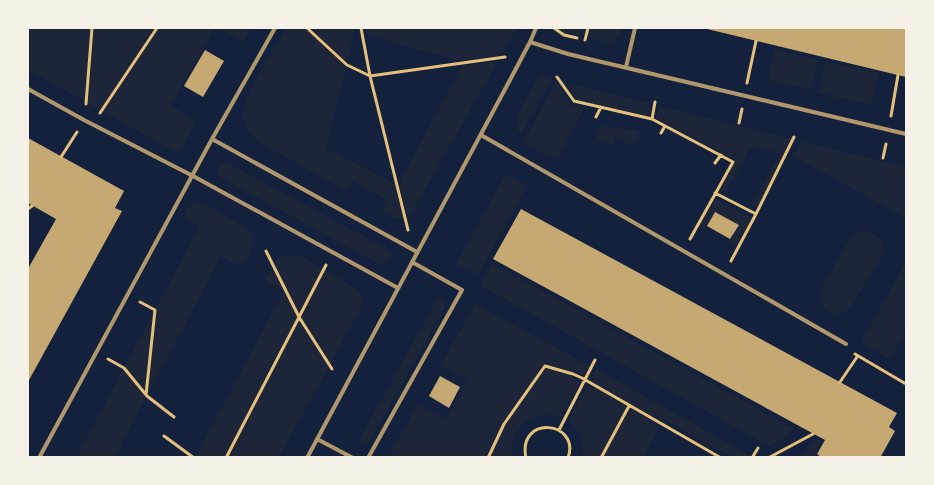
<svg xmlns="http://www.w3.org/2000/svg" width="934" height="485" font-family="Barlow,sans-serif">
<rect width="100%" height="100%" fill="#14213d"/>
<path fill="#1d2539" d="M28,28h187l-44,77 25,17 -14,27 -6,3 -148,-82z
M217,28h34l-8,14z
M287,28h66l1,4 -28,116 72,37 64,-119 36,-5 -88,155c-11,6 -17,1 -28,-4l5,-12 -34,-19 -7,10 -87,-49c-8,-7 -14,-13 -16,-25 -2,-17 34,-72 44,-89z
M366,28h151l-15,26 -42,7 -93,-26z
M558,28h25l-2,8 -16,-3z
M590,28h31l-2,7 -7,8 -24,-5z
M774,50l44,9 -7,31 -43,-10z
M826,62l52,11 -7,32 -53,-12z
M542,75l11,2 -32,57 -4,-5 -1,-12 23,-41z
M556,82l15,23 13,3 -25,48 -7,1 -6,-2 -23,-12z
M565,82l86,22 -2,12 -73,-17z
M659,106l135,34 -37,68 -5,-3 28,-52 -29,-7 -26,48 -6,-3 17,-31 -80,-42z
M604,126l32,4 3,2v8l-6,4 -8,-1 -6,-4h-3l-3,5c-9,0 -14,-2 -18,-10l3,-6z
M801,141l105,26v51l-113,-62z
M223,162l4,1 157,84 5,4 1,5 -3,6 -5,3 -5,-2 -157,-86 -3,-8z
M506,174l21,11 -49,90 -22,-11z
M715,198l37,20 -16,28 -8,-4 9,-16 -21,-12 -9,16 -8,-4z
M196,203l10,2 44,25 4,9 -2,9 -7,14c-12,4 -14,0 -24,-5l-107,200 -38,1 124,-232 -16,-9c0,-8 5,-11 12,-14z
M865,231c13,3 18,9 19,22l-34,55c-17,13 -32,3 -30,-18l31,-53 7,-5z
M291,255l12,2 55,33 5,6v8l-84,153 -84,1 89,-167 -19,-11 14,-24z
M906,262v68l-16,29 -29,-16z
M492,263l301,165 -5,8 -19,10 -289,-161z
M439,296c6,4 7,6 5,13l-74,132 -8,4 -5,-1z
M475,304l113,61 -4,10 -7,-4 -4,7 7,4 -19,35c-27,-10 -53,12 -48,40l-125,1 29,-53 29,14 22,-39 -27,-15z
M596,369l153,86 -1,2h-16l-79,-43 -4,8 10,6 -16,29h-60c1,-15 -2,-26 -15,-36l19,-35 6,3 4,-7 -7,-3z
M815,438l6,4 -6,13 4,2h-21l8,-3z"/>
<path fill="#c6a872" d="M703,28h203v49z
M205,50l19,11 -21,36 -19,-11z
M28,138l96,53 -9,17 7,3 -94,171v-116l1,1 27,-48 -28,-16z
M521,209l376,204 -8,14 6,4 -15,27h-58l-5,-4 8,-14 -332,-181z
M715,212l24,13 -9,14 -23,-13z
M440,376l20,11 -11,21 -20,-12z"/>
<g fill="none" stroke-linecap="round" stroke-linejoin="round">
<path stroke="#e5c07b" stroke-width="3" d="M307,28l40,37 23,11 135,-19
M361,28l9,48 38,154
M554,28l10,7 13,3
M585,40l3,-12
M557,77l17,24 78,18 81,43 -43,77
M747,83l9,-42
M86,104l6,-76
M100,113l57,-85
M891,116l7,-41
M596,117l5,-10
M652,119l3,-17
M739,123l3,-14
M661,133l4,-7
M61,157l16,-25
M883,158l3,-14
M715,163l6,-8
M715,193l41,21
M28,209l4,-3
M266,251l33,66 33,52
M731,261l25,-47 38,-77
M140,302l15,8 -9,85
M855,354l51,30
M108,359l16,9 23,28 27,21
M840,382l17,-25
M559,430l36,-70
M164,436l30,22
M770,457l43,-23
M226,458l100,-193
M488,458l16,-34 41,-58 28,8 9,4 139,80
M526,458c-9,-44 55,-37 42,0
M601,458l28,-52
M752,458l6,-10"/>
<path stroke="#b1986c" stroke-width="4" d="M530,42l38,12 338,80
M626,67l9,-39
M28,89l56,31 109,56 205,112
M481,135l365,209
M212,139l205,113
M317,439l36,19
M39,458l173,-319 63,-111
M307,458l203,-378 20,-38 6,-14
M368,458l94,-168 -50,-28"/>
</g>
<rect width="934" height="485" fill="none" stroke="#f6f1e7" stroke-width="58"/>
</svg>
